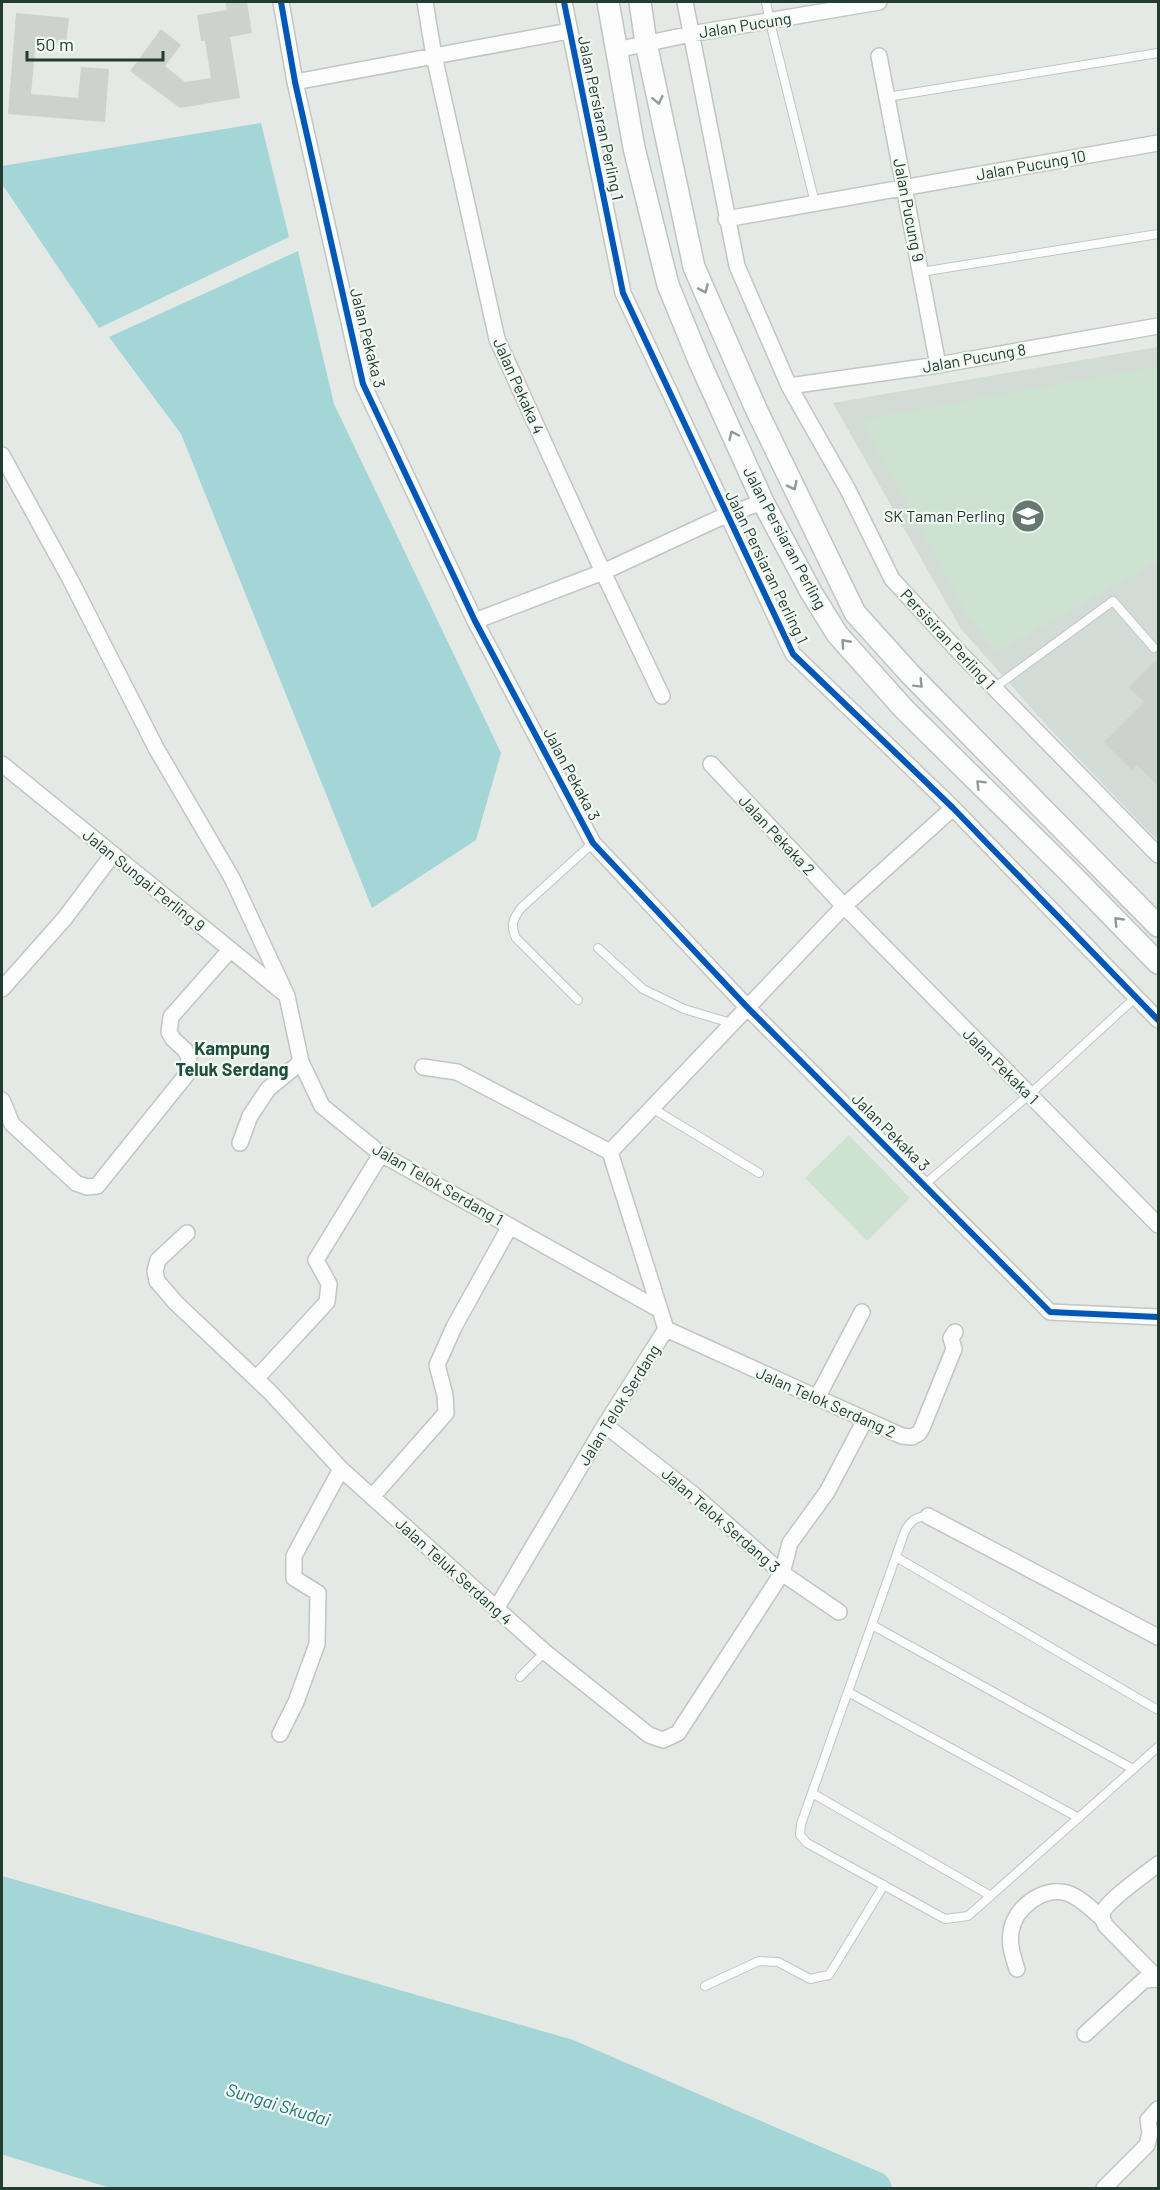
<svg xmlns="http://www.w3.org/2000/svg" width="1160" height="2190" font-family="Barlow,sans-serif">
<rect width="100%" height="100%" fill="#e4e9e6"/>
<path fill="#d2dbd6" d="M1158,347v494l-108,-112 -89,-100 -128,-226z"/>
<path fill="#cde2d1" d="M1158,366v195l-161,91 -28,-34 -108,-198z
M849,1135l61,63 -43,43 -62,-63z"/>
<path fill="#a4d6d7" d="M261,123l28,114 -190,91 -97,-144v-18z
M298,251l36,153 167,349 -25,87 -104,68 -191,-474 -72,-97z
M2,1893l564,162 309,133h-709l-164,-51z"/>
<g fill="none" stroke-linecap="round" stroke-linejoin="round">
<path stroke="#a4d6d7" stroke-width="33" d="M2,1893l564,162 309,133
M2,2137l164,51"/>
</g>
<path fill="#cdd2cf" d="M225,2h22l5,31 -22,4 10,61 -60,10 -50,-37 31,-42 20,16 -16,21 20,16 26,-4 -6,-37h-4l-4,-26 30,-5z
M16,13l53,5 -3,26 -30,-2 -5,52 47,4 3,-31 28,2 -4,53 -97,-8z
M1158,658v128l-21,-21 -5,5 -28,-28 40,-40 -15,-15z"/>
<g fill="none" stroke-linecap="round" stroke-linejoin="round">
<g stroke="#c1c6c3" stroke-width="10">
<path id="service" d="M766,2l4,20 45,181
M887,97l271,-44
M921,272l237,-38
M994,688l119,-87 41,47
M598,948l45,41 41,20 47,14
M578,1000l-62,-62c-6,-13 -3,-19 5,-30l72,-65
M652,1108l107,65
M924,1185l106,-91 106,-97
M928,1516c-12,1 -17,4 -23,15l-104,293 -1,11 7,8 138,76 23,-3 190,-169
M896,1557l262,153
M872,1625l261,144
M520,1677l25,-25
M848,1692l231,126
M812,1793l179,103
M705,1986l54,-25 19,1 32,17 19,-4 55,-90"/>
</g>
<g stroke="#c1c6c3" stroke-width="18">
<path id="minor" d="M281,2l14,80 68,302 112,237 118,222 154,164 303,305 108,5
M425,2l9,54 63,283 106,233 59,124
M564,2l59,291 170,361 160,154 205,212
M685,2l52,264 52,120 59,104 44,89 68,74 198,202
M616,50l75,-16 188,-32
M879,56l59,309
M295,82l274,-51
M726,219l432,-76
M789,386l149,-21 220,-39
M2,455l68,124 86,169 76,130 55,118 14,66 21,44 59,48 279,156
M475,621l128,-49 123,-57 37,-13
M2,764l283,230
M711,764l133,142 314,319
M2,989l63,-71 48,-64
M423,1067l34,5 153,80
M2,1100l10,24 64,59 11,4 10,-1 90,-112 2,-17 -4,-7 -12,-11 -4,-7 2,-15 59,-67
M240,1143l10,-27 18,-27 33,-27
M610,1152l234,-246 109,-98
M187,1233l-29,27 -3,11 2,10 19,22 94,89 71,77 204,183 104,83 14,5 15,-7 104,-160 8,-30 37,-51 38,-72
M666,1329l236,107 10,1 7,-4 3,-5 32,-79 -3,-11 4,-6
M256,1379l71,-77 2,-18 -13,-24 65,-106
M817,1398l45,-86
M605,1425l89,70 88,78 57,39
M372,1497l74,-84 -1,-18 -8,-30 17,-38 56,-101
M928,1516l230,121
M496,1609l109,-184 61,-96 -56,-177
M280,1734l16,-32 21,-58 1,-51 -24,-15v-22l47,-87
M1017,1969c-4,-12 -8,-24 -6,-37 3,-24 32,-46 56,-39 13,4 25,17 35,25
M1156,1977l-51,-52c-1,-3 -3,-7 -3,-10 1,-12 45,-42 56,-51
M1085,2034l59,-54 14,-1
M1104,2188l43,-43 3,-12 -2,-13 10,-11"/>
</g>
<g stroke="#bec5c2" stroke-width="24">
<path id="secondary" d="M608,2l26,146 34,137 32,78 63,139 48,90 26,42 67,75 164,162 90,92
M640,2l6,41 48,224 62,142 99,204 55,61 248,252"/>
</g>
<use href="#service" stroke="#fbfcfb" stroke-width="8"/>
<use href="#minor" stroke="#fbfcfb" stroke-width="15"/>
<use href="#secondary" stroke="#fbfcfb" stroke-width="21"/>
<g stroke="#f2f8f4" stroke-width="10">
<path id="cycleway" d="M281,2l14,80 68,302 112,237 118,222 154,164 303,305 108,5
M564,2l59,291 170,361 160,154 205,212"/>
</g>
<use href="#cycleway" stroke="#0057b8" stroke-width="6"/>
</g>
<defs><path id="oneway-chevron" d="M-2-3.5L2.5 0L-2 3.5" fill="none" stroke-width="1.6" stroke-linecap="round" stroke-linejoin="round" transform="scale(1.5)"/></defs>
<g stroke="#8e9c96">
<use href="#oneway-chevron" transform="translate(658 100) rotate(78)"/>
<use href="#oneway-chevron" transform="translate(704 289) rotate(66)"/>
<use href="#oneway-chevron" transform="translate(733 435) rotate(-115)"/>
<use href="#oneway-chevron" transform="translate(793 486) rotate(64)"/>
<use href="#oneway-chevron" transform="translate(845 643) rotate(-132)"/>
<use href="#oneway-chevron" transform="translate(919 684) rotate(45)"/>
<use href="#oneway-chevron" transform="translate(980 784) rotate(-135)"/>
<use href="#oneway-chevron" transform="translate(1118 921) rotate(-134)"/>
</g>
<defs>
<g id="school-disc" transform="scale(1.725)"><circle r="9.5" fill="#667971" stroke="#f2f8f4"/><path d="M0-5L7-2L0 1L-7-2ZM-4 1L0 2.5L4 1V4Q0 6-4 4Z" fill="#fff"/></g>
</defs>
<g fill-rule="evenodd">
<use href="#school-disc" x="1028" y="516"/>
</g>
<g text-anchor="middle" stroke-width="4.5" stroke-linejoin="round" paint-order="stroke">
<g font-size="16" fill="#223c32" stroke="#f2f8f4">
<text transform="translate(745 25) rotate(-9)" y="6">Jalan Pucung</text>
<text transform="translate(601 118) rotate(78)" y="6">Jalan Persiaran Perling 1</text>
<text transform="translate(1031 165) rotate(-10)" y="6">Jalan Pucung 10</text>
<text transform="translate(909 210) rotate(79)" y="6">Jalan Pucung 9</text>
<text transform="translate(368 338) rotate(76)" y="6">Jalan Pekaka 3</text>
<text transform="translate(974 358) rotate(-10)" y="6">Jalan Pucung 8</text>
<text transform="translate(519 386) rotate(66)" y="6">Jalan Pekaka 4</text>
<text transform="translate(785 538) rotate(62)" y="6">Jalan Persiaran Perling</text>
<text transform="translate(767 567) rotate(64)" y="6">Jalan Persiaran Perling 1</text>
<text transform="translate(948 639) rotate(47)" y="6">Persisiran Perling 1</text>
<text transform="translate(572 774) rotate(62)" y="6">Jalan Pekaka 3</text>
<text transform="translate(777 835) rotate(47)" y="6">Jalan Pekaka 2</text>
<text transform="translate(144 880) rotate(39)" y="6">Jalan Sungai Perling 9</text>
<text transform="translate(1001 1066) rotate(45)" y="6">Jalan Pekaka 1</text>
<text transform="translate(891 1132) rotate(45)" y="6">Jalan Pekaka 3</text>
<text transform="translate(438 1184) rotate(30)" y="6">Jalan Telok Serdang 1</text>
<text transform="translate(826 1402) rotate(24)" y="6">Jalan Telok Serdang 2</text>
<text transform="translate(619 1405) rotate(-58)" y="6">Jalan Telok Serdang</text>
<text transform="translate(721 1520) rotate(41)" y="6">Jalan Telok Serdang 3</text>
<text transform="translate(454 1571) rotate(42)" y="6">Jalan Teluk Serdang 4</text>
</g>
<g font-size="16" fill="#223c32" stroke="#f2f8f4" text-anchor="end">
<text x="1005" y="522">SK Taman Perling</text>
</g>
<g font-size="18" font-weight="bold" fill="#1e4e3d" stroke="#f2f8f4">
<text x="232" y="1055">Kampung<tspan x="232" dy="21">Teluk Serdang</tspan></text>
</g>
<g font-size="18" font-style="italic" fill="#1c7378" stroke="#f2f8f4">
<text transform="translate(278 2105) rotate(17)" y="6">Sungai Skudai</text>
</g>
</g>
<rect width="1160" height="2190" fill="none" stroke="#223c32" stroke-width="6"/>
<path d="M27 51v9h136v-9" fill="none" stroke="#223c32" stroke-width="3"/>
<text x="36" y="51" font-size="18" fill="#223c32" stroke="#f2f8f4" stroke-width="4.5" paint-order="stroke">50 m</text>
</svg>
